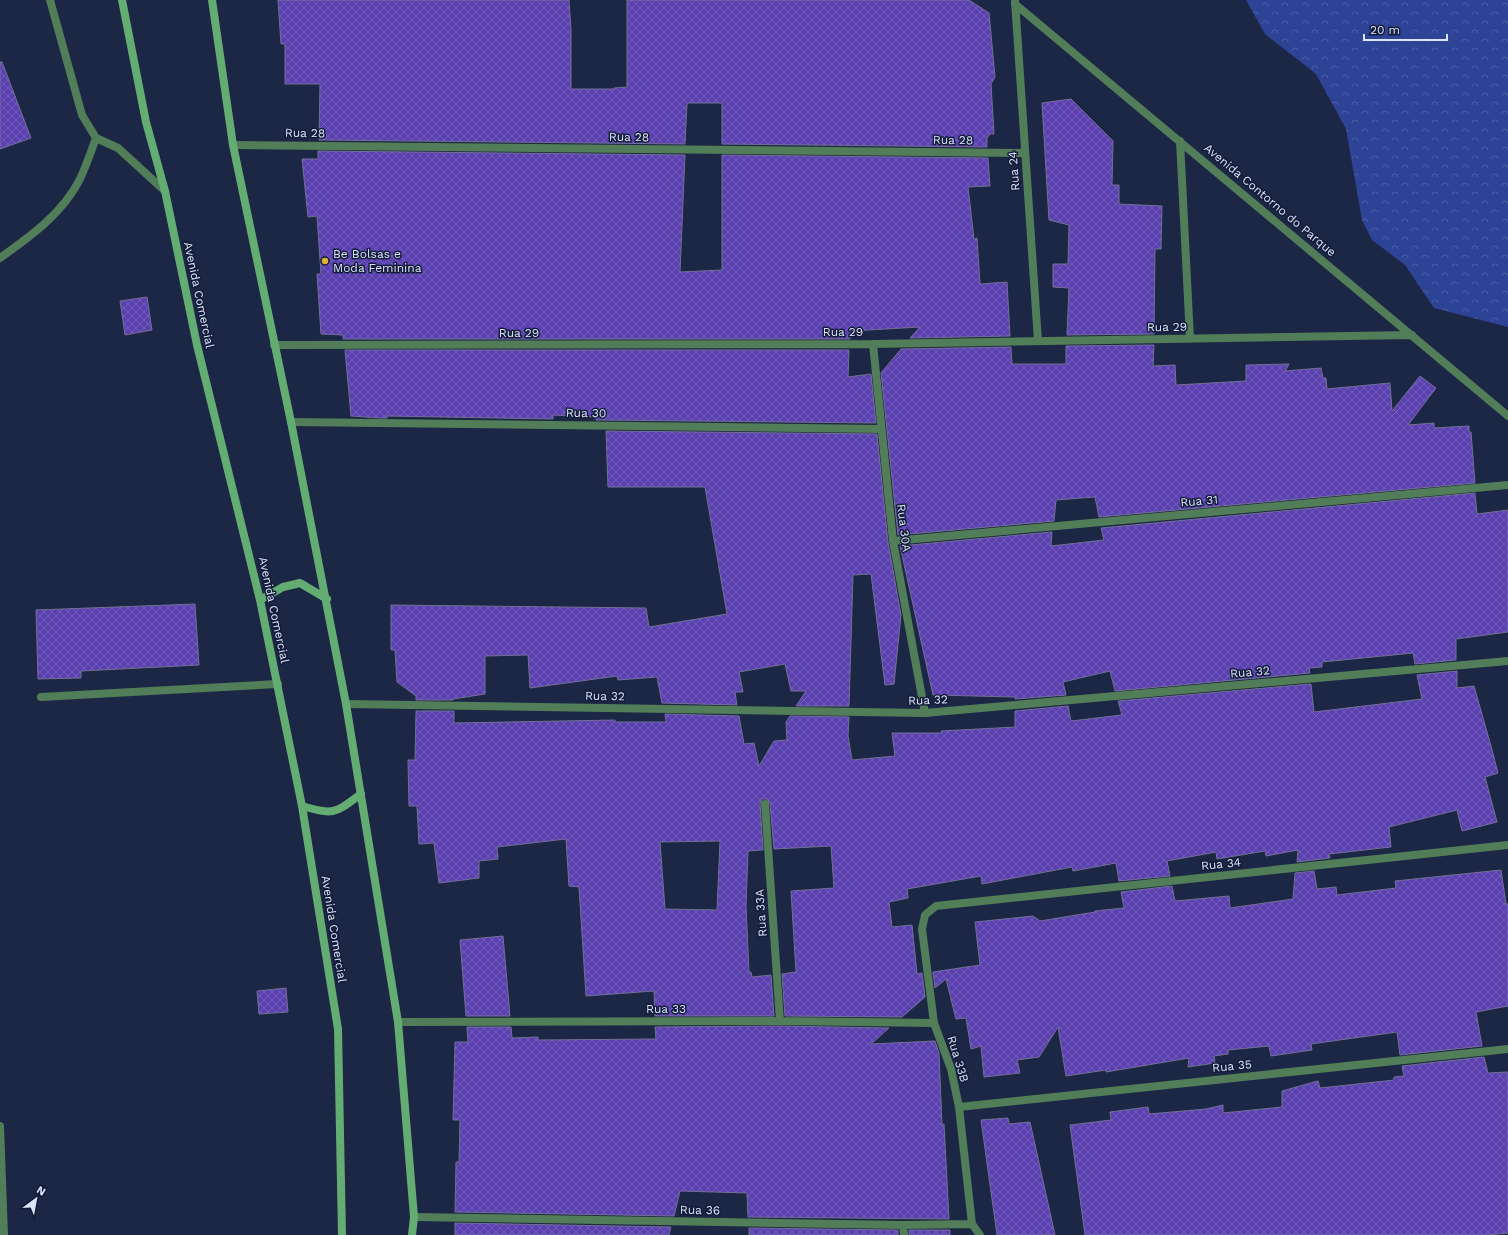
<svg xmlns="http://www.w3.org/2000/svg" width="1508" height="1235" font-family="'Work Sans',sans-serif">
<defs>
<pattern id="forest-crowns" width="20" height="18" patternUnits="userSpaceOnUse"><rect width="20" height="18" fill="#2d4396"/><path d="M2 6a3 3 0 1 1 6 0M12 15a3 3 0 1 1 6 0" fill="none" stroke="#4b5ea5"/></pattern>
<pattern id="building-cross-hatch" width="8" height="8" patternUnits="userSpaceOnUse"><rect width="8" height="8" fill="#5a41af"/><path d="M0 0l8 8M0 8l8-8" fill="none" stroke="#715cbb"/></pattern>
</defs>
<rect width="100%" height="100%" fill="#1c2645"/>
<path fill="url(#forest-crowns)" d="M1246,0h262v327l-74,-19 -29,-43 -33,-25 -10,-20 -16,-91 -30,-55 -51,-40z"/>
<path fill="url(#building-cross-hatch)" stroke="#737096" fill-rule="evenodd" d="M278,0h291l2,30v59h43v-1l13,-1v-87h342l20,13 6,64 -4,7 3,50h-5v2l-2,1v10l-265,-3v-41h-35l-2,41 -366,-4 1,-56h-35v-40h-4z
M0,62h2l29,76 -31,11z
M1071,99l42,42 -1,44h7v19l43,2 -1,43h-6l-1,85 -87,1 2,-47 -16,-1v-23h15l1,-39 -20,-5 -7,-117z
M318,151l367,4 -5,117 42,-2v-115l266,3 2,28 -22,1 6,52 3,-1 3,46 27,-2 3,54 -100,2 10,-11 -69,4 -1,8h-507v-4l-22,-1 -4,-60h4l-4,-58 -9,1 -6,-58h16z
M147,297l5,33 -27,5 -5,-34z
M1154,345l-1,21 22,-1 1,20 70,-4v-16l43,-1 -4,7 36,-3 2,10h3l1,11 63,-6 2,28 28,-35 16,12 -28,37 26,-2v5l35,-2v6h2l4,51 -376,34 -4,-20 -39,3 -2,21 -156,14 -17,-162 20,-24 110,-2 1,17h54v-18z
M345,350h504l-1,27 23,-3 5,49 -274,-3h-6v-3l-43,-2v4l-166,-3v2h-7l-29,-2z
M606,431l271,3 11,108 13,73 -7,69 -9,1 -14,-111 -18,1 -4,131h-53l10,-15h-15l-6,-27 -46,8 4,20h-8l2,13 -75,-2 -5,-26 -39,3 -1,-4 -87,12 -2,-33 -43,1v38l-32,5v1h-37v-4l-19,-14 -2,-32h-4v-45l255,3 3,19 78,-13 -22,-127h-97z
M1475,493l2,21 31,-4v122l-52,7v21l-41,4 -2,-11 -91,9v5l-13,1 1,5 -195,18 -5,-20 -47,11 3,13 -51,4v-2l-82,-2 -33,-149 152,-14 -1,14 53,-6 -3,-12z
M195,604l4,61 -118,6v7l-43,1 -2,-69z
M1457,671v17l17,-2 17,60 7,27 -13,4 12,45 -35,9 -5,-21 -68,17 2,20 -62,7 1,4 -33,4 1,-12 -32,6 -1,-5 -48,8 -1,-7 -49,9 3,15 -51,5 -3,-18 -43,8 -1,-4 -90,17 -1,-8 -74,13 1,9 -19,4 3,25 20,-2 5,49 5,-1 3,24 -23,20 -117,-1 -3,-42 14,-2 -5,-81 43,-3 -3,-42 -57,3 -4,-45 -3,-5h-5l-2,5 3,46 -15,1 -2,55 3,66h2l1,5 19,-2 3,41h-119l-1,-25 -68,5 -7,-109 -10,-1 -3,-47 -69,8 1,12 -19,2v17l-40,5 -5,-40 -15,1 -2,-38h-8l-1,-46h7l1,-49h38v12l161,-3v2h51l-1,-8 74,2 5,28 10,-1 5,23 15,-25 13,-1 -1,-18 4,-6 59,1 -1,19 4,24 43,-4 -3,-23h50l-1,-2 74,-4v-16l53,-5 3,15 51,-6 -4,-14 193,-17 3,28 108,-13 -5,-24zM720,841l-3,69 -52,-1 -5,-67z
M1501,870l5,34h2v102l-32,6 6,34 -82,9 -3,-23 -86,12 1,6 -41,6 -2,-10 -41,4v4l-14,2 1,7 -27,4 1,-9 -83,14v-2l-40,6 -8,-49 -19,30 -22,3 3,13 -36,4 -3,-31 -10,3 -5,-31 -10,1 -10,-40 -11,9 -2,-16 47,-7 -5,-43 58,-6 7,5 55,-9v-1l29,-3 -3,-16 51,-6 3,15 54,-5 1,12 63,-9 2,-26 19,-2 3,18 19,-2 1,8 59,-7 -1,-7z
M503,936l7,80h-44l-6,-76z
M286,988l2,24 -29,2 -2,-23z
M780,1026l109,2 -18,16 64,-3 4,12 3,72 2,-1 5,95 -201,-2 -1,-24 -67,-2 -6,25 -219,-4 1,-50h3l1,-42h-7l2,-78h13l-1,-15h44l1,11 26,-1v3l118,-1 -1,-12z
M1484,1057l4,16 20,-1v161l-21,2h-402l-15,-110 41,-5 -1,-8 38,-5 1,7 57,-5 17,-4v8l59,-6v-16l36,-10 2,7 74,-8v-3l10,-1 -2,-10z
M1008,1118l1,6 21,-2 25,113h-58l-16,-115z
M455,1223l216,4 -2,8h-214z
M749,1228l149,2v5h-149z
M909,1230h41v5h-41z"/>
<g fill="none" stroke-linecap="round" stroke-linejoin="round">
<path stroke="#517d58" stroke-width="8" d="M50,0l32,115 14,23 22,10 47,43
M0,258c31,-22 63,-45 80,-79 6,-13 11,-27 16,-41"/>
<path stroke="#517d58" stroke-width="8" d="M1015,1l23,340
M1015,4l493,412
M1180,141l10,198
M233,145l792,8
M873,344l20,197 32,172
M274,345l599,-1 539,-9
M291,422l590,7
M893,541l615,-56
M41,697l237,-13
M346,704l579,9 583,-52
M765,804l15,217
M398,1022l382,-1 154,2
M959,1107l549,-58
M0,1126l4,109
M414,1217l489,8 69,-1 8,11
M972,1224l-13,-117 -8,-38 -17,-46 -12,-94 3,-14 11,-9 572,-61
M903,1225l1,10"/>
<path stroke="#64ad72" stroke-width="8" d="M122,0l24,122 19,69 32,154 63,255 42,206 36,223 4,206
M212,0l21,145 58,277 55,282 52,318 16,195 -2,18
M260,600l23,-13 17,-4 27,16
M302,806c32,9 32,8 59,-12"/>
</g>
<circle fill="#ddb133" stroke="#131c3a" stroke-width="1.5" cx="325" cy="261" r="4"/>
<g text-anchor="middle" stroke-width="3" stroke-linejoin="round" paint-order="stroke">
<g font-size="12" fill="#dbe3f7" stroke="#131c3a">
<text transform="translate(305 133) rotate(1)" y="4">Rua 28</text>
<text transform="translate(629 137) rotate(1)" y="4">Rua 28</text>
<text transform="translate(953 140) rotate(1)" y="4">Rua 28</text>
<text transform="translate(1014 171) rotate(-94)" y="4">Rua 24</text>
<text transform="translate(1270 200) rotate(40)" y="4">Avenida Contorno do Parque</text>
<text transform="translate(199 295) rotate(78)" y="4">Avenida Comercial</text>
<text transform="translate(1167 327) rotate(-1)" y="4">Rua 29</text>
<text x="843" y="336">Rua 29</text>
<text x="519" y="337">Rua 29</text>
<text transform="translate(586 413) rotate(1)" y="4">Rua 30</text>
<text transform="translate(1199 501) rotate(-5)" y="4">Rua 31</text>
<text transform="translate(904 528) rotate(83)" y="4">Rua 30A</text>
<text transform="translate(274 610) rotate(78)" y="4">Avenida Comercial</text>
<text transform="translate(1250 672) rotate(-5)" y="4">Rua 32</text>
<text transform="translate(605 696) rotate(1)" y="4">Rua 32</text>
<text transform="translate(928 700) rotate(-2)" y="4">Rua 32</text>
<text transform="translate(1221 864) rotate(-6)" y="4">Rua 34</text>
<text transform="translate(761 913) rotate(-94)" y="4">Rua 33A</text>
<text transform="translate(334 929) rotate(81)" y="4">Avenida Comercial</text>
<text x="666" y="1013">Rua 33</text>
<text transform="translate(958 1059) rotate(73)" y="4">Rua 33B</text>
<text transform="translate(1232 1066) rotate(-6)" y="4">Rua 35</text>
<text transform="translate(700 1210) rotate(1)" y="4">Rua 36</text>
</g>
<g font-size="12" fill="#dbe3f7" stroke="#131c3a" text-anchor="start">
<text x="333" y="258">Be Bolsas e<tspan x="333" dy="14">Moda Feminina</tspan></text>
</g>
</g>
<g transform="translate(36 1199) rotate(32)" stroke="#131c3a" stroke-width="3" paint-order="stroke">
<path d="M0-3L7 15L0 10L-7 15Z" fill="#dbe3f7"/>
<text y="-6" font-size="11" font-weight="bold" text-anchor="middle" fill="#dbe3f7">N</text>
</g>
<path d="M1364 34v6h83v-6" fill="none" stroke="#dbe3f7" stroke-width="2"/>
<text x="1370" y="34" font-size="12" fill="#dbe3f7" stroke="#131c3a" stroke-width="3" paint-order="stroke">20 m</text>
</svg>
